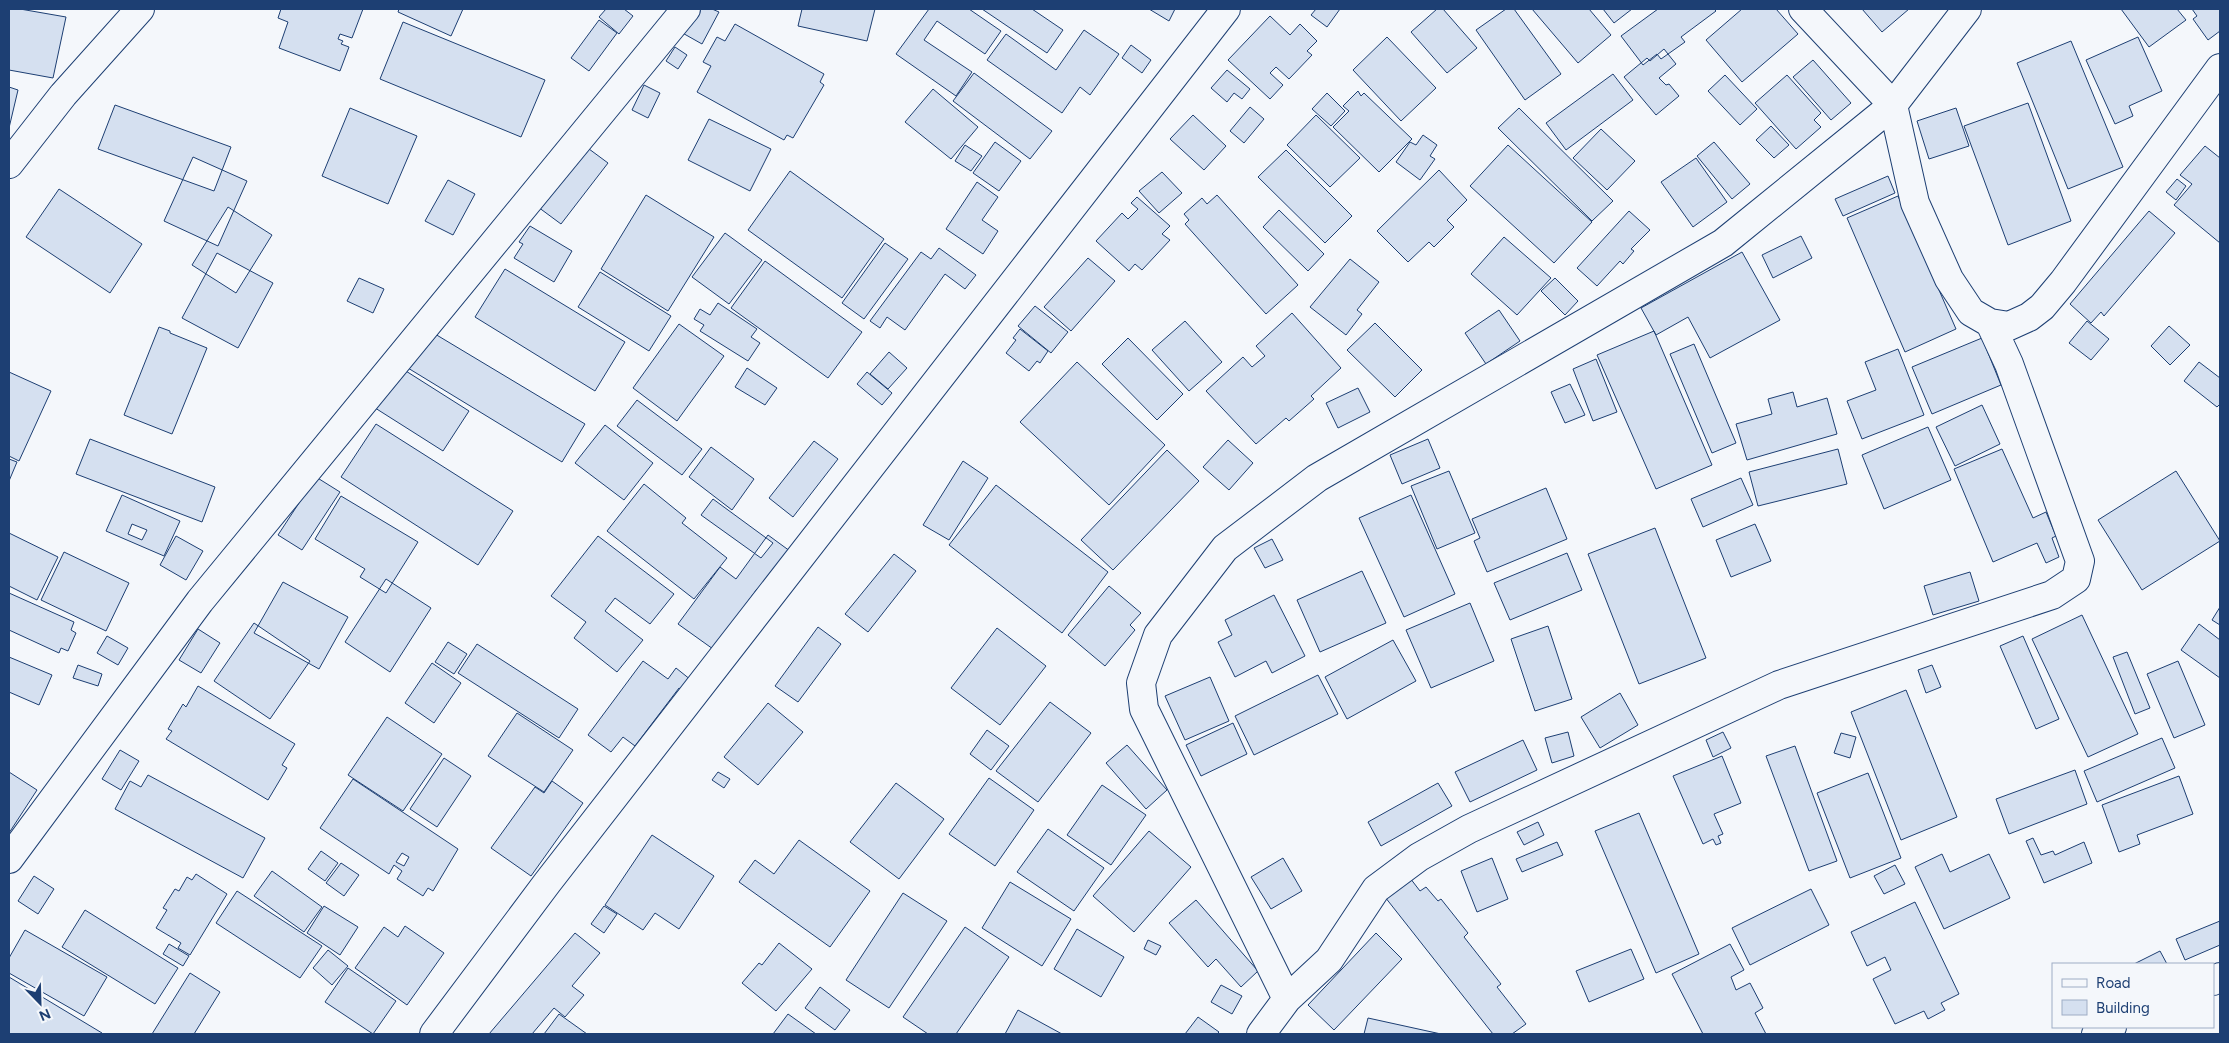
<svg xmlns="http://www.w3.org/2000/svg" width="2229" height="1043" font-family="Figtree,sans-serif">
<rect width="100%" height="100%" fill="#f4f7fb"/>
<path fill="#d5e0f0" stroke="#1d3f73" fill-rule="evenodd" d="M9,9h11l46,8 -13,61 -44,-8z
M281,9h82l-11,29 -12,-4 -2,5 5,2 -2,3 8,3 -9,24 -61,-23 9,-26 -10,-4z
M399,9h64l-12,27 -53,-24z
M606,9h18l9,7 -14,18 -20,-17z
M691,9h21l7,3 -17,32 -23,-13z
M802,9h73l-8,32 -69,-15z
M929,9h40l32,22 -16,23 -48,-33 -13,19 48,32 -16,24 -60,-42z
M982,9h50l31,21 -16,23z
M1149,9h26l-6,12z
M1316,9h24l-13,18 -16,-12z
M1437,9h6l34,39 -30,25 -36,-41z
M1506,9h8l47,65 -36,26 -49,-70z
M1532,9h57l22,26 -33,28z
M1603,9h29l-18,14z
M1658,9h56l2,2 -35,26 4,5 -24,17 -4,-5 -14,11 -22,-29z
M1742,9h34l22,25 -56,48 -36,-42z
M1862,9h47l-27,23z
M2121,9h56l9,11 -37,27z
M2192,9h28v22l-12,9 -15,-21 4,-3z
M1270,16l20,19 10,-11 17,17 -10,10 5,4 -23,24 -13,-12 -6,6 13,12 -13,14 -42,-39z
M599,20l18,13 -28,38 -18,-13z
M403,22l142,58 -24,57 -141,-58z
M735,24l89,50 -4,8 4,3 -31,53 -6,-3 -3,5 -87,-48 14,-26 -8,-4 14,-25 8,4z
M1084,30l35,24 -29,41 -10,-8 -18,26 -75,-53 19,-26 50,36z
M1387,37l49,51 -35,33 -48,-51z
M2138,37l24,54 -33,15 4,10 -18,8 -29,-64z
M2071,41l52,126 -55,22 -51,-126z
M1131,45l20,15 -9,13 -20,-15z
M675,47l12,8 -9,14 -12,-8z
M1664,49l12,15 -17,14 7,7 3,-1 10,12 -23,19 -32,-38 23,-19 3,3z
M1813,60l38,43 -20,17 -38,-43z
M1227,70l23,19 -8,10 -8,-6 -7,9 -16,-14z
M974,73l78,58 -22,28 -77,-58z
M1613,74l20,26 -67,50 -20,-27z
M1725,75l32,34 -17,16 -32,-34z
M1787,75l34,38 -7,7 7,7 -25,22 -41,-46z
M644,85l16,8 -12,25 -16,-8z
M9,87l9,3 -9,38z
M933,89l45,38 -27,32 -46,-37z
M1358,91l3,5 3,-3 48,46 -33,33 -46,-45 16,-16 -6,-5z
M1327,93l18,18 -14,15 -19,-17z
M2028,103l43,118 -63,24 -44,-119z
M115,105l116,42 -17,44 -116,-42z
M1250,107l14,12 -20,24 -14,-12z
M350,108l67,28 -29,68 -66,-28z
M1519,108l94,93 -21,20 -94,-93z
M1956,108l13,38 -40,13 -12,-38z
M1193,115l33,31 -22,24 -34,-31z
M1316,115l44,43 -30,29 -43,-42z
M709,119l62,30 -21,42 -62,-31z
M1771,126l18,19 -15,13 -18,-18z
M1601,129l34,32 -28,29 -34,-32z
M1423,135l14,10 -7,11 5,3 -15,21 -24,-18 14,-20 6,3z
M995,142l26,19 -22,30 -26,-18z
M1714,142l36,42 -18,15 -35,-43z
M965,145l17,11 -11,15 -16,-10z
M1508,145l84,77 -38,41 -84,-77z
M585,146l23,17 -47,61 -23,-17z
M2205,146l15,12v85l-46,-38 18,-21 -12,-9z
M1286,150l66,66 -27,27 -67,-66z
M193,157l54,24 -29,65 -54,-25z
M1696,158l31,44 -34,25 -32,-45z
M1439,170l28,30 -20,20 7,7 -20,20 -5,-5 -21,20 -31,-31z
M790,171l94,68 -42,59 -94,-68z
M1162,172l20,21 -23,20 -20,-22z
M1888,176l7,17 -52,23 -8,-17z
M2177,179l9,7 -10,14 -10,-8z
M448,180l27,14 -22,41 -28,-14z
M977,182l21,15 -16,23 16,11 -15,23 -37,-25z
M59,189l83,55 -32,49 -84,-56z
M646,195l68,42 -46,74 -67,-42z
M1217,195l81,90 -32,29 -81,-90 4,-4 -5,-6 18,-16 5,6z
M1898,196l58,133 -51,23 -58,-134z
M1137,197l33,29 -8,8 8,6 -28,30 -7,-6 -6,7 -33,-30 26,-28 6,6 10,-10 -7,-6z
M228,207l44,28 -36,58 -44,-28z
M1279,210l45,44 -16,17 -45,-44z
M1629,211l21,19 -19,19 3,2 -11,13 -3,-3 -23,25 -20,-18z
M2149,211l26,22 -71,83 -3,-4 -10,11 -21,-19z
M530,226l42,25 -18,31 -40,-24 9,-14 -4,-2z
M725,233l37,27 -33,44 -37,-27z
M1801,236l11,22 -39,20 -11,-23z
M1504,237l47,41 -34,37 -46,-41z
M885,243l23,16 -44,60 -22,-16z
M939,248l37,27 -11,14 -20,-15 -40,56 -18,-13 -7,11 -10,-7 51,-69 10,7z
M1742,252l38,68 -70,38 -22,-41 -32,18 -15,-27z
M217,253l56,30 -35,65 -56,-30z
M1088,258l27,23 -44,50 -27,-24z
M1350,259l29,23 -22,28 5,4 -16,21 -36,-28z
M765,261l97,71 -34,46 -97,-70z
M505,269l120,73 -30,49 -120,-74z
M600,272l71,44 -22,35 -71,-44z
M359,278l25,11 -11,24 -26,-12z
M1555,278l23,23 -13,14 -24,-24z
M718,303l39,26 -6,8 9,6 -12,18 -48,-30 4,-6 -10,-6 6,-10 10,6z
M1035,306l33,26 -17,21 -33,-27z
M1499,310l21,31 -34,23 -21,-31z
M1292,313l49,55 -30,28 3,3 -25,22 -3,-3 -30,26 -50,-53 37,-34 9,10 13,-11 -9,-10z
M1185,321l37,41 -33,29 -37,-41z
M2087,321l22,18 -18,21 -22,-17z
M1375,323l47,47 -27,27 -48,-47z
M679,324l45,32 -47,65 -44,-33z
M2169,326l21,19 -20,20 -19,-19z
M159,327l11,4v2l37,15 -35,86 -48,-19z
M425,328l160,96 -23,38 -159,-97z
M1020,329l28,22 -8,12 -3,-2 -8,10 -23,-18 10,-13 -3,-2z
M1654,331l58,134 -56,24 -59,-134z
M1128,338l55,56 -26,26 -55,-56z
M1982,338l19,47 -69,29 -20,-47z
M1694,344l42,99 -24,10 -42,-99z
M1898,349l26,66 -62,24 -15,-38 29,-11 -11,-28z
M889,352l18,16 -19,21 -18,-15z
M1596,359l21,53 -24,9 -20,-52z
M1077,362l88,83 -56,60 -89,-83z
M2199,362l21,16v26l-3,3 -33,-26z
M398,366l71,45 -26,40 -71,-45z
M747,368l30,20 -12,17 -30,-18z
M9,372l42,19 -32,70 -10,-5z
M867,372l25,21 -10,12 -25,-21z
M1570,384l15,31 -20,8 -14,-31z
M1358,388l12,24 -32,16 -12,-25z
M1793,392l4,15 30,-9 10,36 -90,26 -11,-36 36,-10 -4,-15z
M637,400l65,49 -20,26 -65,-49z
M1982,405l18,39 -45,22 -19,-39z
M376,424l137,87 -35,54 -137,-88z
M605,425l48,38 -29,37 -49,-37z
M1928,427l23,53 -67,29 -22,-54z
M90,439l125,48 -13,35 -126,-48z
M1428,439l12,29 -38,16 -12,-29z
M1228,440l25,23 -24,27 -26,-23z
M814,441l24,18 -45,58 -24,-19z
M711,447l43,32 -22,31 -43,-33z
M1838,449l9,35 -89,22 -9,-34z
M2002,449l31,69 13,-6 10,24 -4,2 7,19 -13,6 -9,-20 -44,19 -39,-93z
M1167,450l32,31 -86,89 -32,-30z
M9,459l8,3 -8,19z
M963,461l25,17 -39,62 -26,-15z
M1449,471l26,62 -38,16 -26,-63z
M2176,471l44,70 -78,49 -44,-70z
M316,477l24,15 -38,58 -24,-15z
M1741,478l12,27 -50,22 -12,-28z
M644,484l42,34 -4,5 45,35 -33,41 -87,-68z
M996,485l112,87 -46,61 -113,-88z
M1546,488l21,51 -80,33 -13,-31 6,-3 -8,-19z
M122,495l58,26 -16,35 -58,-25zM132,524l15,6 -5,10 -14,-6z
M1411,495l44,99 -51,23 -45,-99z
M341,496l77,46 -32,51 -26,-16 5,-8 -50,-30z
M713,499l60,44 -12,15 -60,-43z
M1755,524l16,37 -40,16 -15,-37z
M1655,528l51,130 -67,26 -51,-130z
M9,533l49,24 -21,43 -28,-14z
M768,535l26,19 -30,40 -7,-5 -44,60 -35,-25 42,-57 16,12z
M176,536l27,15 -17,29 -26,-15z
M598,536l76,58 -24,30 -35,-26 -10,13 38,29 -26,32 -43,-34 12,-16 -35,-26z
M1272,539l11,21 -18,8 -11,-20z
M64,552l65,31 -23,48 -65,-31z
M1567,553l15,37 -72,30 -16,-37z
M894,554l22,17 -48,61 -23,-18z
M1362,571l24,52 -66,29 -23,-52z
M1970,572l9,29 -46,14 -9,-29z
M386,579l45,29 -41,64 -45,-30z
M283,582l65,35 -29,52 -65,-36z
M1109,586l32,27 -11,12 5,5 -30,36 -37,-31z
M9,593l65,29 -3,8 5,3 -8,18 -7,-3 -2,5 -50,-23z
M1274,595l31,61 -33,17 -6,-12 -31,16 -17,-35 14,-7 -7,-15z
M1470,603l24,58 -63,27 -25,-58z
M2220,607v18l-8,-5z
M2082,615l56,119 -50,23 -56,-118z
M254,623l56,38 -40,58 -56,-38z
M2199,624l21,16v38l-39,-28z
M1548,626l24,73 -37,12 -24,-72z
M818,627l23,17 -43,58 -23,-16z
M997,628l49,38 -46,59 -49,-37z
M198,629l22,14 -19,30 -22,-13z
M107,636l21,12 -10,17 -21,-12z
M2023,636l36,83 -23,10 -36,-83z
M1393,640l23,41 -69,38 -22,-42z
M448,642l19,12 -13,20 -19,-12z
M477,644l101,65 -19,29 -101,-65z
M2127,652l23,56 -15,6 -22,-57z
M9,657l43,18 -13,30 -30,-13z
M643,661l25,18 8,-11 15,12 -8,11 -4,-3 -44,58 -12,-9 -12,15 -23,-17z
M2178,661l27,64 -31,13 -27,-64z
M432,663l29,20 -27,40 -29,-20z
M78,665l24,9 -4,12 -25,-8z
M1932,665l9,22 -15,6 -8,-23z
M1318,675l20,39 -84,41 -19,-39z
M1210,677l19,44 -44,19 -20,-44z
M198,686l97,58 -13,21 5,3 -19,32 -102,-61 6,-8 -4,-2 15,-25 3,3z
M1906,690l51,127 -56,23 -50,-128z
M1620,693l18,32 -38,23 -19,-31z
M1050,702l41,31 -53,69 -42,-31z
M768,703l35,29 -45,53 -34,-28z
M517,713l56,37 -29,42 -56,-36z
M387,717l55,37 -39,57 -55,-36z
M1233,723l14,31 -46,22 -15,-31z
M987,730l22,16 -18,24 -21,-16z
M1568,732l6,24 -22,7 -7,-25z
M1723,732l8,16 -18,9 -7,-17z
M1841,733l15,4 -6,21 -16,-5z
M2162,738l13,30 -78,34 -13,-31z
M1523,740l14,30 -67,32 -15,-30z
M1127,745l40,45 -21,19 -40,-46z
M1795,746l42,115 -28,10 -43,-115z
M120,750l19,11 -18,29 -19,-11z
M1722,756l19,47 -27,11 9,20 -5,2 3,7 -5,2 -3,-6 -10,5 -30,-68z
M444,758l27,18 -34,51 -27,-18z
M2075,770l12,34 -78,30 -13,-35z
M9,772l28,18 -28,43z
M718,772l12,7 -6,9 -12,-8z
M1868,773l33,85 -51,20 -33,-85z
M148,775l117,63 -22,40 -128,-69 15,-28 11,6z
M2179,776l14,38 -56,21 3,9 -21,8 -17,-47z
M989,778l45,32 -39,56 -46,-32z
M353,779l105,70 -25,42 -5,-3 -5,8 -26,-17 5,-8 -8,-6 -5,9 -69,-46zM402,853l7,4 -5,9 -8,-4z
M552,781l31,22 -52,73 -40,-28 44,-61 9,6z
M896,783l48,36 -45,60 -49,-37z
M1438,783l14,23 -71,40 -13,-24z
M1102,785l44,30 -35,50 -44,-30z
M1639,813l60,141 -43,19 -61,-142z
M1538,822l6,13 -20,10 -7,-13z
M1048,829l56,39 -30,43 -57,-39z
M1149,831l42,36 -57,65 -41,-36z
M652,835l62,41 -35,53 -24,-16 -12,17 -38,-25z
M2033,838l8,17 12,-4 2,4 29,-13 8,21 -48,20 -18,-42z
M799,840l71,51 -40,56 -91,-65 16,-22 19,14z
M1557,842l6,13 -41,17 -6,-13z
M321,851l17,12 -13,18 -17,-12z
M1942,854l8,18 39,-18 21,44 -66,31 -29,-62z
M1283,858l19,33 -31,18 -20,-32z
M1492,858l16,41 -31,13 -16,-41z
M341,863l18,12 -15,21 -18,-13z
M1895,865l10,19 -21,10 -10,-18z
M272,871l50,36 -18,25 -50,-36z
M196,874l31,20 -37,61 -12,-7 3,-5 -25,-15 11,-18 -4,-2 12,-19 4,2 8,-14 5,3z
M34,876l20,13 -16,25 -20,-13z
M1410,878l10,13 6,-4 12,14 3,-2 27,34 -4,4 37,47 -4,3 29,37 -14,10h-19l-108,-137z
M1010,882l61,37 -29,47 -60,-38z
M1811,889l18,36 -79,40 -18,-37z
M237,891l85,55 -22,32 -84,-55z
M903,893l44,28 -58,87 -43,-28z
M1196,900l62,71 -17,16 -25,-28 -8,8 -39,-44z
M1915,902l44,92 -18,9 4,7 -17,9 -4,-8 -29,13 -22,-45 18,-9 -6,-13 -18,9 -16,-34z
M324,906l34,21 -18,28 -33,-22z
M604,906l13,8 -13,19 -13,-9z
M85,910l93,58 -23,36 -93,-57z
M2220,921v24l-35,15 -9,-21z
M405,926l39,27 -37,52 -52,-37 29,-41 14,10z
M965,927l44,30 -53,77h-28l-25,-17z
M1077,929l47,28 -23,40 -47,-28z
M25,930l82,47 -23,39 -75,-43v-15z
M575,933l25,20 -28,33 12,9 -19,22 -11,-9 -22,26h-43z
M1376,933l26,26 -68,71 -26,-25z
M1148,940l13,6 -5,9 -12,-6z
M779,943l33,26 -36,42 -34,-28 17,-20 3,2z
M169,944l20,12 -6,10 -20,-12z
M1730,944l14,26 -13,7 5,13 14,-7 13,25 -8,5 11,21h-63l-31,-60z
M1631,949l13,30 -55,23 -13,-31z
M328,950l20,16 -16,19 -19,-17z
M2160,951l7,13h-33z
M348,968l48,33 -23,33 -48,-32z
M190,973l30,19 -26,42h-42z
M9,977l93,56 -1,1h-92z
M1221,985l21,11 -10,18 -21,-12z
M820,987l30,23 -15,20 -30,-22z
M1018,1010l44,24h-57z
M559,1014l28,20h-43z
M788,1014l28,20h-43z
M1198,1017l21,15 -2,2h-32z
M1368,1018l73,16h-77z"/>
<g fill="none" stroke-linecap="round" stroke-linejoin="round">
<g stroke="#1d3f73" stroke-width="30">
<path id="minor" d="M1803,9l90,96 22,98 34,76 22,33 19,11 19,3 20,-9 13,-10 21,-25 157,-214
M9,164l54,-69 77,-86
M9,859l191,-258 486,-592
M2213,981l7,-4
M1287,999l-143,-290 -3,-26 17,-48 67,-87 92,-70 406,-235 170,-138 74,-96
M1261,1034l26,-35 42,-39 47,-71 43,-32 50,-28 310,-144 273,-90 24,-16 4,-18 -71,-197 -19,-41
M2096,1034l16,-7"/>
</g>
<g stroke="#1d3f73" stroke-width="30">
<path id="tertiary" d="M434,1034l113,-151 679,-874"/>
</g>
<use href="#minor" stroke="#f4f7fb" stroke-width="28"/>
<use href="#tertiary" stroke="#f4f7fb" stroke-width="28"/>
</g>
<rect width="2229" height="1043" fill="none" stroke="#1d3f73" stroke-width="20"/>
<rect x="2052" y="963" width="162" height="65" fill="#f4f7fb" stroke="#9eadc5"/>
<rect x="2062" y="979" width="25" height="8" fill="#f4f7fb" stroke="#9eadc5"/>
<text x="2096" y="988" font-size="15" fill="#1d3f73">Road</text>
<rect x="2062" y="1000" width="25" height="15" fill="#d5e0f0" stroke="#9eadc5"/>
<text x="2096" y="1013" font-size="15" fill="#1d3f73">Building</text>
<g transform="translate(40 1003) rotate(157)" stroke="#f4f7fb" stroke-width="4" paint-order="stroke">
<path d="M0-4L9 19L0 12L-9 19Z" fill="#1d3f73"/>
<text y="-8" font-size="14" font-weight="bold" text-anchor="middle" fill="#1d3f73">N</text>
</g>
</svg>
